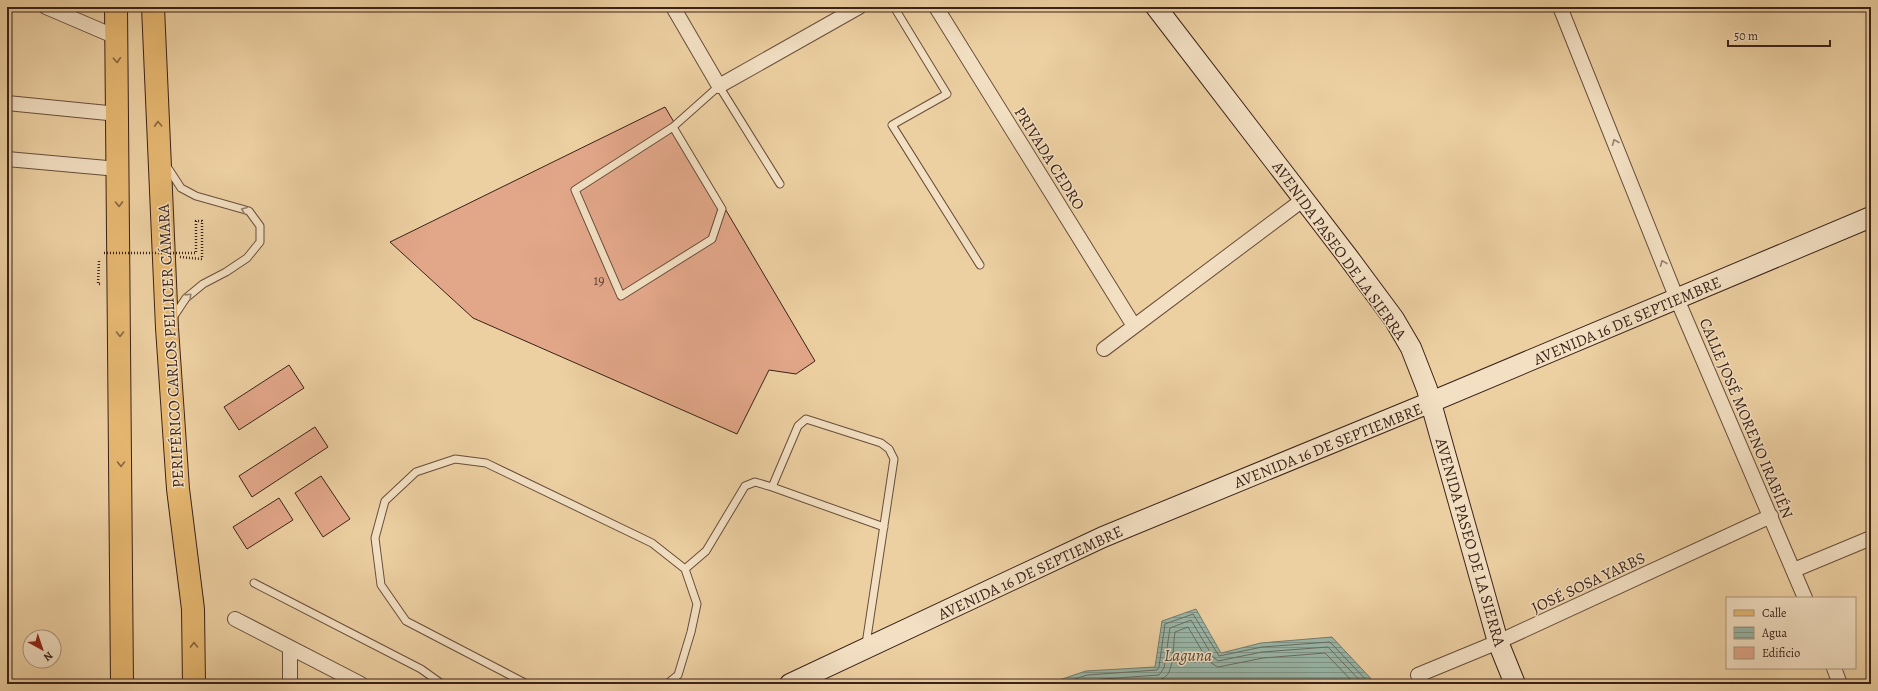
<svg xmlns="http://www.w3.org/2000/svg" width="1878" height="691" font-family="Alegreya,serif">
<defs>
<pattern id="water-rules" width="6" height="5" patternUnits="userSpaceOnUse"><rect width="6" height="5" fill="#99b6a8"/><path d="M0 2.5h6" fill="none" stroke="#7e9488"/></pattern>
</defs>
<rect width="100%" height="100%" fill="#edd0a2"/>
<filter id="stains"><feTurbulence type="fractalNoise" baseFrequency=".005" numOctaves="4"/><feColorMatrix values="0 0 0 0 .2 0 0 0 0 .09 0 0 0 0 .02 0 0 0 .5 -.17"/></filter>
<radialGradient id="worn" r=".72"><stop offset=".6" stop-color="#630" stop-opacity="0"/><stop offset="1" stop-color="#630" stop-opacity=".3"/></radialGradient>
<path fill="url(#water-rules)" stroke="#737b6f" d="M1196,609l25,44 40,-10 71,-6 44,47h-329l39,-13 69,-4 7,-46z"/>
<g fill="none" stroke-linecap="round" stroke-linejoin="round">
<path stroke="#6a6c60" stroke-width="1" d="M1060,684l27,-9 70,-5 2,-3 6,-43 28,-10 26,42 43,-9 68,-5 40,42
M1075,684l13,-4 71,-5 5,-7 6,-40 21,-8 22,37 5,4 44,-9 66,-5 35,37
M1117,684c13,-1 46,2 52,-12 5,-11 4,-27 6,-40l13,-5 20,34 10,6 45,-9 62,-5 30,31"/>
</g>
<path fill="#e2a789" stroke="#3a2219" d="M665,107l150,254 -19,13 -27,-4 -32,64 -264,-116 -83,-76z
M289,365l15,23 -65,42 -15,-23z
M315,427l13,20 -76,50 -13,-21z
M321,476l29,43 -27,18 -28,-44z
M279,498l14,22 -46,29 -14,-22z"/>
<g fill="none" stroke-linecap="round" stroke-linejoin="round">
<g stroke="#674e3b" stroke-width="9">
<path id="lane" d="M894,7l53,87 -55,31 88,140
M673,127l49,82 -10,30 -91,57 -46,-106 98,-63 46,-41 61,98
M166,165l15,23 15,8 53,15 11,15v16l-13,16 -21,14 -23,12 -17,14 -14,21
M685,569l21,-18 39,-65 10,-4 17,5
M254,583l167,86 21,15
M866,644l28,-185 -5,-10 -8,-6 -75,-24 -8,7 -26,61 112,40
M527,684l-121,-63 -25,-36 -6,-47 10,-37 31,-29 39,-13 31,4 166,80 33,26 12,35 -6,28 -13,43 -11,9"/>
</g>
<g stroke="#674e3b" stroke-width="16">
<path id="street" d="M46,7l70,30
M673,7l46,79 140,-79
M936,7l198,319
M1560,7l117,292 128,299
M7,103l111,11
M7,159l111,10
M1104,349l200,-150
M1794,570l77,-32
M235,619l126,65
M290,648v36
M1834,668l6,16
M1418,675l80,-33 273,-126"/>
</g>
<g stroke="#3a2219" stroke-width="22">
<path id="secondary" d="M1156,7l192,250 46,62 17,29 16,41 71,253 17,42
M790,684l313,-147 328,-135 440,-185"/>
</g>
<g stroke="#3a2219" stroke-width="24">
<path id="primary" d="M116,7l6,677
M153,7l14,321 11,161 15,120 1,75"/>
</g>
<path stroke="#3a2219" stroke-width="2.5" stroke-dasharray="1 2" stroke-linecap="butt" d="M180,257l22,2v-38h-6v32
M99,261l-1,23h4"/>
<use href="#lane" stroke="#f3e0c3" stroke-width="7"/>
<use href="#street" stroke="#f3e0c3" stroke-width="14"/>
<use href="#secondary" stroke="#f3e0c3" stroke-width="20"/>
<use href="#primary" stroke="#e6b871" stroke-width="22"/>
<path stroke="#3a2219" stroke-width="2.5" stroke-dasharray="1 2" stroke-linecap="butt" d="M104,253h92"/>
</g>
<defs><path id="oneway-chevron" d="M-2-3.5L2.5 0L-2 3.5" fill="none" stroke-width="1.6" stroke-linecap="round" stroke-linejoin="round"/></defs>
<g stroke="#876641">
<use href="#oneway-chevron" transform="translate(117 60) rotate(87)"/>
<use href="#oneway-chevron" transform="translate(158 124) rotate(-93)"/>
<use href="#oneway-chevron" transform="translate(119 204) rotate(89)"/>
<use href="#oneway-chevron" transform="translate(120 334) rotate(90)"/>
<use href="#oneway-chevron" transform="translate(121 464) rotate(90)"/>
<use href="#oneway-chevron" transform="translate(194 645) rotate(-91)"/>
</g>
<g stroke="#96816e">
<use href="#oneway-chevron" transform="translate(1615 142) rotate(-112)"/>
<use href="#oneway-chevron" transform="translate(244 210) rotate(-158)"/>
<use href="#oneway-chevron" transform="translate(1663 263) rotate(-112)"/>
<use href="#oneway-chevron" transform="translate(189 296) rotate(-44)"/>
</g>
<g text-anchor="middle" stroke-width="3" stroke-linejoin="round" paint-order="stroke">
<g font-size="14" fill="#644335">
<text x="599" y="285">19</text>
</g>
<g font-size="16" fill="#3a2219" stroke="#f3e0c3">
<text transform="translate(1050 158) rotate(58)" y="6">PRIVADA CEDRO</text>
<text transform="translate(1340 250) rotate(54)" y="6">AVENIDA PASEO DE LA SIERRA</text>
<text transform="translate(1627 320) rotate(-23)" y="6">AVENIDA 16 DE SEPTIEMBRE</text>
<text transform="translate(170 346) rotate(-93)" y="6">PERIFÉRICO CARLOS PELLICER CÁMARA</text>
<text transform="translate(1747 418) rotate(67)" y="6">CALLE JOSÉ MORENO IRABIÉN</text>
<text transform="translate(1328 445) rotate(-22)" y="6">AVENIDA 16 DE SEPTIEMBRE</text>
<text transform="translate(1471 542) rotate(74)" y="6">AVENIDA PASEO DE LA SIERRA</text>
<text transform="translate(1030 572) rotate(-25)" y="6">AVENIDA 16 DE SEPTIEMBRE</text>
<text transform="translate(1588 582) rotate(-25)" y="6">JOSÉ SOSA YARBS</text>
</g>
<g font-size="17" font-style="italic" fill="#52473d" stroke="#f3e0c3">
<text x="1188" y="661">Laguna</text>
</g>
</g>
<rect width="1878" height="691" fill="none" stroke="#edd0a2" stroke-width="24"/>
<rect x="8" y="8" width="1862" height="675" fill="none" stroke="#3a2219" stroke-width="2"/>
<rect x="12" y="12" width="1854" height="667" fill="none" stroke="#3a2219"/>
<rect x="1726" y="597" width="130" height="72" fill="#f3e0c3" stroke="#a9947f"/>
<rect x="1734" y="610" width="20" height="6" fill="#e6b871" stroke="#a9947f"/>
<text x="1762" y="617" font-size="12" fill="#3a2219">Calle</text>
<rect x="1734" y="627" width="20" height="12" fill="url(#water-rules)" stroke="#a9947f"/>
<text x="1762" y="637" font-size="12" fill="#3a2219">Agua</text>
<rect x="1734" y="647" width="20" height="12" fill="#e2a789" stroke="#a9947f"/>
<text x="1762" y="657" font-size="12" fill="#3a2219">Edificio</text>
<g transform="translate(42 649) rotate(140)"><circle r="19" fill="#f3e0c3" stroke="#a9947f"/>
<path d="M0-3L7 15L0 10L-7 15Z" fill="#8f2418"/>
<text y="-6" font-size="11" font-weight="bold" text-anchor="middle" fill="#3a2219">N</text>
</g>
<path d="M1728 40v6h102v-6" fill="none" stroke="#3a2219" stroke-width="2"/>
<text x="1734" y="40" font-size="12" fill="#3a2219" stroke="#f3e0c3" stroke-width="3" paint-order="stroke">50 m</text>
<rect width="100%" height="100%" filter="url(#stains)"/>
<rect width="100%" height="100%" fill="url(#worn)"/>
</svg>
